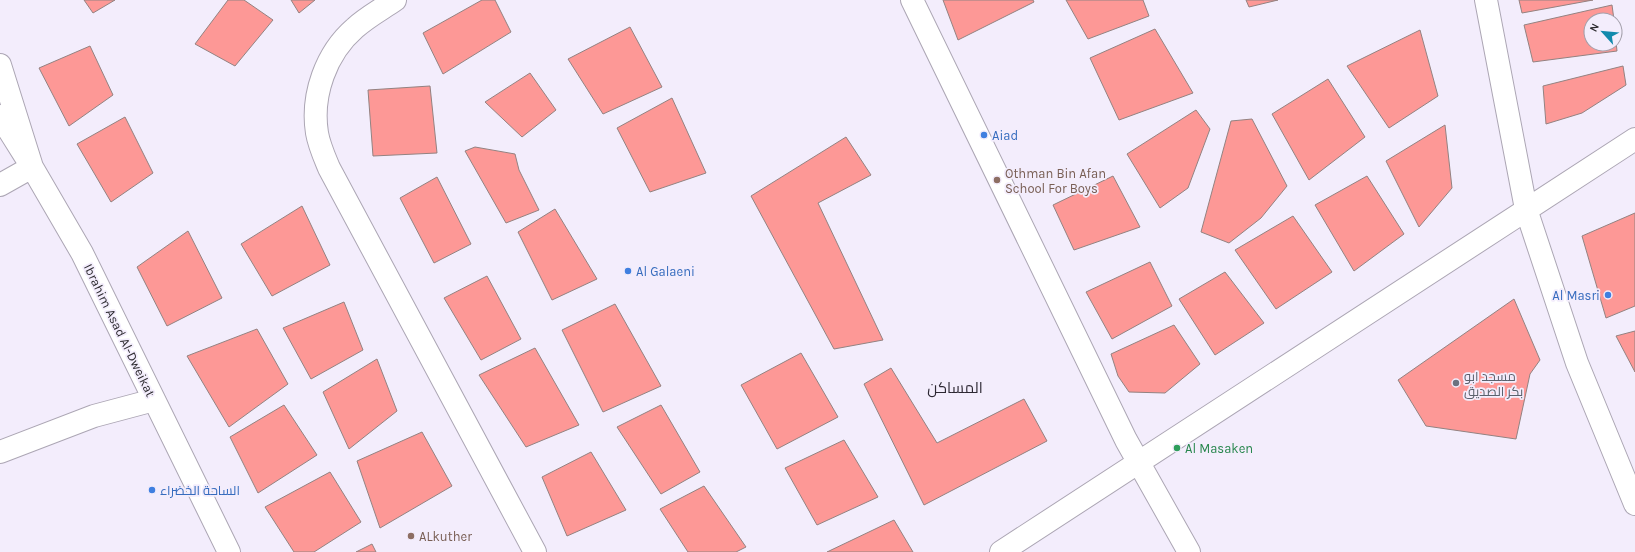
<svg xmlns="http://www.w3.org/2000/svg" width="1635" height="552" font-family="Karla,Cairo,sans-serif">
<rect width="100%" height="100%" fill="#f3edfc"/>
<path fill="#fd9896" stroke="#938281" d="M84,0h31l-22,13z
M228,0h16l29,20 -38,46 -40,-22z
M291,0h24l-16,13z
M482,0h13l16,32 -68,42 -20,-41z
M943,0h90l1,2 -76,38z
M1066,0h77l6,16 -61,23z
M1246,0h32l-29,7z
M1519,0h74l-71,13z
M1612,5l2,15h-23v24h24v-12l2,19 -84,11 -9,-37z
M630,27l32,60 -59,27 -35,-55z
M1155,29l38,64 -74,27 -29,-62z
M1420,30l18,66 -49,32 -42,-62z
M90,46l23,49 -44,31 -30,-58z
M1623,66l3,19 -44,28 -36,11 -3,-38z
M530,73l26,37 -34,27 -37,-35z
M1328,79l37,58 -56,43 -37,-66z
M430,86l7,67 -64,3 -5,-66z
M672,98l34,75 -56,19 -33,-64z
M1196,110l14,19 -22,59 -28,20 -33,-54z
M125,117l28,56 -42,29 -34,-58z
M1252,119l35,67 -26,32 -32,25 -28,-11 30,-111z
M1445,125l7,63 -33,39 -33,-66z
M846,137l25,38 -53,28 65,137 -49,9 -83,-153z
M475,147l40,7 4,16 20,40 -33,13 -41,-72z
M1113,176l27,51 -66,23 -21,-45z
M1367,176l37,58 -50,37 -39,-66z
M437,177l34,67 -37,19 -34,-65z
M302,206l28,59 -58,31 -31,-52z
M555,209l42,70 -45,21 -34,-68z
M1635,213v93l-29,12 -24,-82z
M1293,216l39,56 -56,37 -41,-59z
M188,231l34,67 -55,28 -30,-59z
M1150,262l22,44 -60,33 -26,-47z
M1225,272l39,51 -49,32 -36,-56z
M487,276l34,63 -40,21 -37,-62z
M1514,299l26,61 -10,14 -14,65 -90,-13 -28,-46z
M344,302l19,48 -52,29 -28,-51z
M615,304l46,82 -58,26 -41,-82z
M1174,325l26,39 -35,29 -36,-1 -11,-16 -7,-22z
M257,329l31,55 -59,43 -42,-71z
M1635,331v41l-19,-36z
M535,348l44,77 -53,22 -47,-72z
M801,353l37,64 -61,32 -36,-64z
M377,359l20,52 -48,38 -26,-57z
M891,368l46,75 87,-44 23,42 -123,64 -60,-121z
M284,405l33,50 -59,38 -28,-56z
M661,405l39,67 -39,22 -44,-67z
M422,432l30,54 -72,42 -23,-67z
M844,440l34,57 -61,28 -32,-57z
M591,452l35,58 -59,26 -25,-59z
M330,472l31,50 -47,30h-20l-29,-45z
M704,486l42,61 -10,5h-48l-28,-43z
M894,520l19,32h-86z
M372,544l4,8h-20z"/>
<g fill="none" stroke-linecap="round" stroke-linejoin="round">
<g stroke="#aca6b4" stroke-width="24">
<path id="minor" d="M395,0c-13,9 -28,17 -40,28 -29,25 -44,67 -38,105 2,12 7,23 12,35l206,384
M912,0l214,440 63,112
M1486,0l40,209 51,154 58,141
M0,65l32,102 -32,18
M0,116l32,51 50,86 147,299
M0,452l94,-36 60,-16
M1001,552l634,-413"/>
</g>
<use href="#minor" stroke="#fff" stroke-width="22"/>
</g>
<g fill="#3f7fe0" stroke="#f3edfc" stroke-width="1.5">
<circle cx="984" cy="135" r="4"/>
<circle cx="628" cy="271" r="4"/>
<circle cx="1608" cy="295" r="4"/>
<circle cx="152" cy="490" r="4"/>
</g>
<g fill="#8d6e63" stroke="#f3edfc" stroke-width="1.5">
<circle cx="997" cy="180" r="4"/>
<circle cx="411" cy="536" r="4"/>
</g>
<circle fill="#6b7280" stroke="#f3edfc" stroke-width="1.5" cx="1456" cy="383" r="4"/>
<circle fill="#2e9e5b" stroke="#f3edfc" stroke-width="1.5" cx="1177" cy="448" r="4"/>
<g text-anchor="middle" stroke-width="3.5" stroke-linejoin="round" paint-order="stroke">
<g font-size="13" fill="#366cbe" stroke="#f3edfc" text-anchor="start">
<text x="992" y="140">Aiad</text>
<text x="636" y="276">Al Galaeni</text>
<text x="1600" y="300" text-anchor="end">Al Masri</text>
<text x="160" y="495">الساحة الخضراء</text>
</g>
<g font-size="13" fill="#785e54" stroke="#f3edfc" text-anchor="start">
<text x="1005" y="178">Othman Bin Afan<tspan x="1005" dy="15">School For Boys</tspan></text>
<text x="419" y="541">ALkuther</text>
</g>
<g font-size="13" fill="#2b292e" stroke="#f3edfc">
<text transform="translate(120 330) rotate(64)" y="5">Ibrahim Asad Al-Dweikat</text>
</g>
<g font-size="13" fill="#5b616d" stroke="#f3edfc" text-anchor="start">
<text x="1464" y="381">مسجد ابو<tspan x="1464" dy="15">بكر الصديق</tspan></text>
</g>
<g font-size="13" fill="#27864d" stroke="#f3edfc" text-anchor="start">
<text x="1185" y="453">Al Masaken</text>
</g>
<g font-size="15" fill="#2c2732" stroke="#f3edfc">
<text x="955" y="393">المساكن</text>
</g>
</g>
<g transform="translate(1603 32) rotate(297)"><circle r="19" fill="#f3edfc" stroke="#a39faa"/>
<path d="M0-3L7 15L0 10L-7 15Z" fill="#128aad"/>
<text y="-6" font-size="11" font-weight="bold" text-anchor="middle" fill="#2b292e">N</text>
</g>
</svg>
